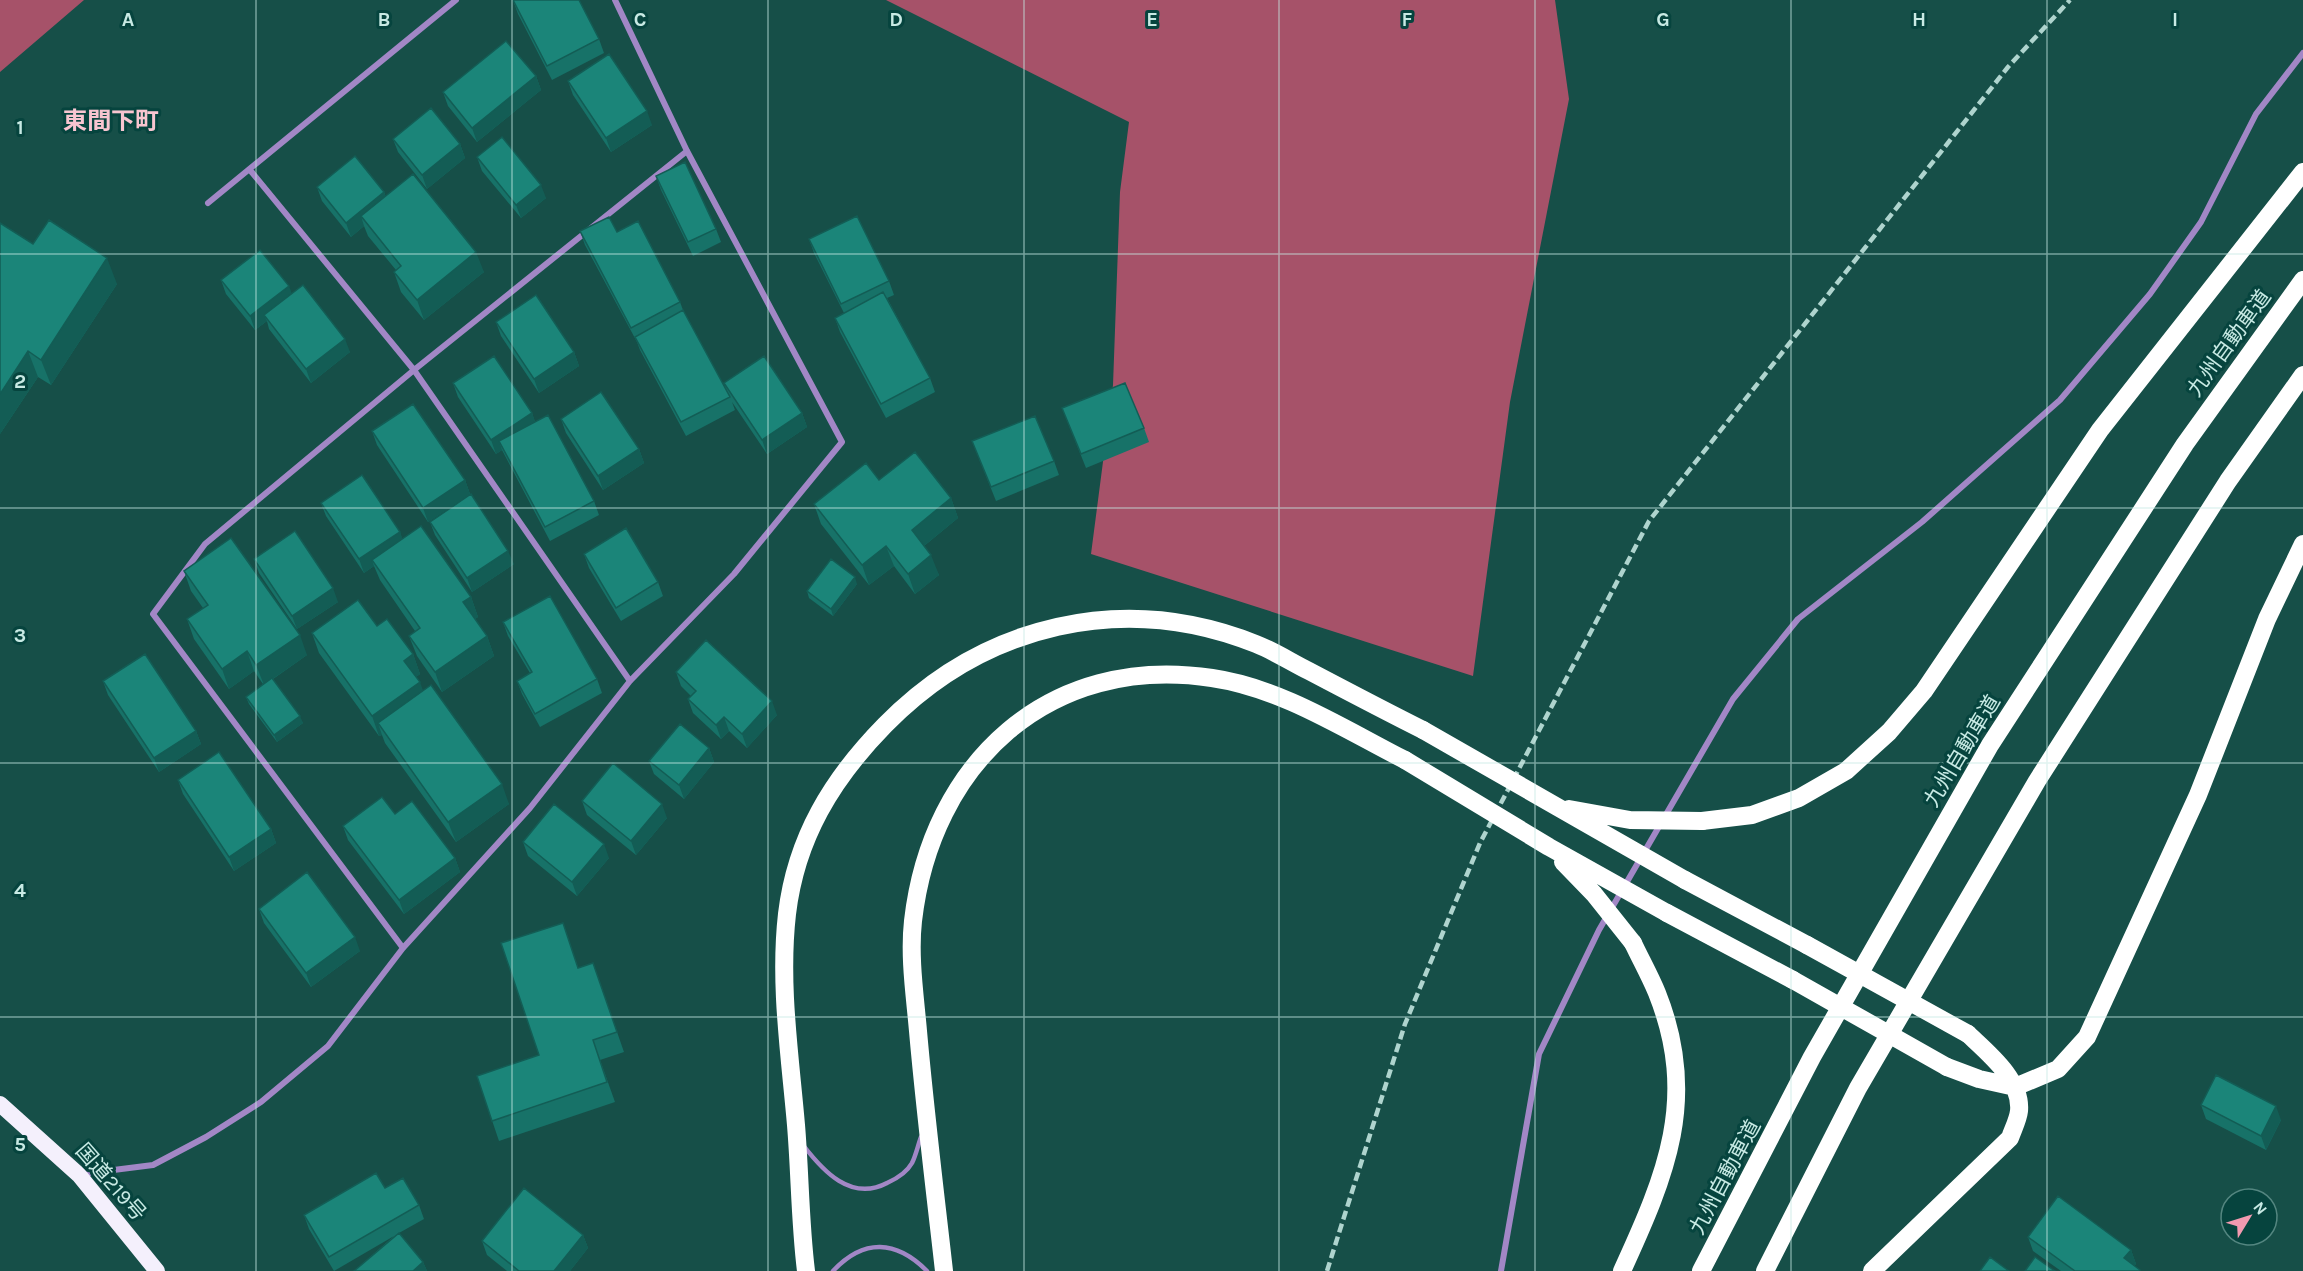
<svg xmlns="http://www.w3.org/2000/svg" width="2303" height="1271" font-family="Karla,'Noto Sans JP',sans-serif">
<rect width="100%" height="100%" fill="#164f48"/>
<path fill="#a65269" d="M0,0h84l-84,72z
M886,0h669l14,99 -59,303 -37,274 -382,-122 22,-169 7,-193 9,-70z"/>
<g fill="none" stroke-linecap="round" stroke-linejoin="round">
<path stroke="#a287c6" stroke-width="4.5" d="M803,1145c20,26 48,57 84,38 9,-4 20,-11 25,-20 4,-8 6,-18 9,-26
M833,1271c31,-33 63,-31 94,0"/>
<path stroke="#a287c6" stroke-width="6" d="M250,170l164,200 216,311
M208,203l248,-203
M403,948l-250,-334 52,-70 209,-174 273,-219
M82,1174l71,-9 53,-28 55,-35 67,-56 75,-98 127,-140 100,-127 104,-107 108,-132 -155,-291 -72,-151
M1501,1271l38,-217 60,-124 134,-231 65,-80 124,-97 138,-122 90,-106 51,-72 55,-108 47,-61"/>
<path stroke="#f4f0fc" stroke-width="16" d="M0,1104l79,71 78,96"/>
<path stroke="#fff" stroke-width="18" d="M1702,821l50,-6 47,-17 47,-27 43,-39 35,-41 176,-261 203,-258
M1685,880l122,65
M1667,913l126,67
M1947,1067l32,12 36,8 43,-18 29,-32 111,-242 69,-176 36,-75
M806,1271c-6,-48 -6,-98 -10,-146 -6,-70 -17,-141 -9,-211 9,-76 45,-135 98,-189 99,-101 238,-134 371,-81 18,7 35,18 53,27 38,20 76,40 114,59
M944,1271c-9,-80 -19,-160 -26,-240 -3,-35 -9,-74 -5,-110 18,-158 136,-268 299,-243 69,10 132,51 193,82
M1622,1271c44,-96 77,-173 35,-278 -7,-17 -16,-33 -24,-50
M1701,1271l111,-214 178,-312 195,-301 118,-164
M1765,1271l93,-183 179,-307 191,-300 75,-106
M1872,1271l138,-133c3,-9 8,-18 9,-27 3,-31 -31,-58 -51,-77"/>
<path stroke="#afd4ce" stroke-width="4.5" stroke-dasharray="9 4.5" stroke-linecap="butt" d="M1327,1271l78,-247 75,-181 169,-322 359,-454 62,-67"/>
<path stroke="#fff" stroke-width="18" d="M1423,730l262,150
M1405,760l144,87 118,66
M1569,809l61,11 72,1
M1563,862l31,32 39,49
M1807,945l161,89
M1793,980l154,87"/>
</g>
<path fill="#177268" d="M513,0l86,39 5,14 -52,27 -34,-66z
M536,76l5,14 -64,52 -29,-36 -5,-14z
M568,81l84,44 -41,27 -38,-57z
M393,139l67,5 5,14 -38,31 -29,-37z
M477,157l69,41 -25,20 -39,-47z
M656,176l60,53 5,13 -28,14 -32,-66z
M317,187l67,5 2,5 98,75 -60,48 -23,-28 -7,-20 2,-2 -28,-34 -4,-10 -13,11 -29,-36z
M580,231l37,1 63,70 3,8 42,78 -1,-5 78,30 5,14 -40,27 -35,-52 3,8 -49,26 -46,-86 -3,-8 -52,-97z
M809,239l80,42 5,14 -7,3 43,80 5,14 -49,26 -46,-86 -5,-14 9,-5 -30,-60z
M33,244l84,40 -66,101 -13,-8 -38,57z
M221,280l71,14 58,58 -39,31 -42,-54 -2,-8 -12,9 -29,-36z
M496,322l78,30 5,14 -40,27 -38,-57z
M453,383l79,30 3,9 59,79 5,14 -49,26 -48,-91 -6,4 -38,-57z
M1062,408l82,20 5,14 -63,26z
M561,419l78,30 5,14 -41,27 -37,-57z
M372,431l93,49 5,14 -42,28 -51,-77z
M972,441l82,20 5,14 -63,26z
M879,480l72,18 7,20 -34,28 15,29 -24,19 -21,-28 -25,19 -48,-61 -7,-20z
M321,503l79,29 2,7 69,58 7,20 -3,2 12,17 7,20 -52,36 -25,-36 -8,-20 6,-5 -35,-51 -6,-14 -10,7 -38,-57z
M430,522l84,42 -42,28 -37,-57z
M584,554l74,28 5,14 -42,25 -32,-53z
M254,559l84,43 -41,27 -38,-56z
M184,571l123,84 -34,24 30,44 -26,19 -28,-38 -3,-7 17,-13 -9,-13 -25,18 -35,-50 -7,-20 16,-11 -12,-17z
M857,584l-24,32 -24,-18 -2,-7z
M503,622l94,57 5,14 -62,34 -18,-33 -5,-13 13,-8 -22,-37z
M377,626l36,28 7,20 -4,3 7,14 86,113 -53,38 -71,-99 -3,-8 -3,1 -60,-83 -7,-20z
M676,672l101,43 -30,33 -18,-17 -8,8 -28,-26 -5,-14 3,-3 -10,-10z
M103,681l93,50 5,13 -42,28 -51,-77z
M709,748l5,14 -30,37 -30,-25 -5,-13z
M178,780l93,49 5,14 -42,28 -51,-77z
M582,801l85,17 -31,37 -49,-40z
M395,814l60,44 5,14 -56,42 -56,-74 -5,-14z
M523,842l86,16 -32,38 -49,-40z
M259,909l101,42 -49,36 -47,-64z
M593,963l31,89 -24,8 15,42 -116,39 -22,-65 62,-21 40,-87z
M2201,1105l80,15 -15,30 -60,-31z
M385,1188l34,17 5,14 -25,14 24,29 4,9h-73l40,-35 -60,35 -25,-42 -5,-14z
M583,1235l5,13 -18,23h-63l-20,-16 -5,-14z
M2028,1237l103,13 5,14 -2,2 6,5h-79l-28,-20z"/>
<path fill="#135d55" d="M536,76l5,14 -64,52 -5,-14z
M647,111l5,14 -41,27 -5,-14z
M460,144l5,14 -38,31 -5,-14z
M541,185l5,13 -25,20 -5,-13z
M384,192l5,14 -28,10 3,10 -13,11 -5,-14z
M476,252l8,20 -60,48 -7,-20z
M107,258l10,26 -66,101 -10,-25z
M289,286l5,13 -30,16 3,6 -12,9 -5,-14z
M345,339l5,13 -39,31 -5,-14z
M28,351l10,26 -38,57v-40z
M574,352l5,14 -40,27 -5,-14z
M532,413l5,14 -38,14 3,9 -6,4 -5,-14z
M802,413l5,14 -40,27 -5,-14z
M639,449l5,14 -41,27 -5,-14z
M465,480l5,14 -42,28 -5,-14z
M951,498l7,20 -39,32 -7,-20z
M400,532l5,13 -33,15 2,6 -10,7 -5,-14z
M886,546l8,20 -25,19 -7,-20z
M508,551l6,13 -42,28 -5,-14z
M931,555l8,20 -24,19 -7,-20z
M855,577l2,7 -24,32 -2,-7z
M333,588l5,14 -41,27 -5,-13z
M471,597l7,20 -8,5 -7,-20z
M300,635l7,20 -43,30 -8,-20z
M487,636l7,20 -52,36 -7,-20z
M247,651l7,20 -25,18 -7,-20z
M413,654l7,20 -9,7 -7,-20z
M420,682l7,20 -49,21 4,12 -3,1 -7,-20z
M772,701l5,14 -30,33 -5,-14z
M300,716l3,7 -26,19 -3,-7z
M724,717l5,14 -8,8 -5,-14z
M196,731l5,13 -42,28 -5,-14z
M709,748l5,14 -30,37 -5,-14z
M502,784l7,20 -53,38 -8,-20z
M662,804l5,14 -31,37 -5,-14z
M271,829l5,14 -42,28 -5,-14z
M604,844l5,14 -32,38 -5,-14z
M455,858l5,14 -56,42 -5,-14z
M355,937l5,14 -49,36 -5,-14z
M2276,1106l5,14 -15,30 -5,-14z
M583,1235l5,13 -18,23h-16z
M2131,1250l5,14 -6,7 -6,-13z
M423,1262l4,9h-14z"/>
<path fill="#1b8579" stroke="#135d55" stroke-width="1.5" d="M513,0h66l20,39 -52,27z
M506,41l30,35 -64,52 -29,-36z
M609,54l38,57 -41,27 -38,-57z
M431,108l29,36 -38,31 -29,-36z
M502,137l39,48 -25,20 -39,-48z
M355,156l29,36 -38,31 -29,-36z
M685,162l31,67 -28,13 -32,-66z
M413,174l63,78 -59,48 -23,-28 7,-6 -40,-50z
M857,216l32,65 -48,23 -32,-65z
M609,217l8,15 21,-11 42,81 -49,26 -51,-97z
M49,220l58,38 -66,102 -13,-9 -28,43v-171l33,21z
M260,250l29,36 -39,30 -29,-36z
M303,285l42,54 -39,30 -42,-54z
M883,292l47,86 -49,26 -46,-86z
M536,295l38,57 -40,27 -38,-57z
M683,310l47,87 -49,25 -46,-85z
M494,356l38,57 -41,27 -38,-57z
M764,356l38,57 -40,27 -38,-57z
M1125,383l19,45 -63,26 -19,-46z
M601,392l38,57 -41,27 -37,-57z
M413,404l52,76 -42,28 -51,-77z
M548,415l46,86 -49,26 -46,-86z
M1035,416l19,45 -63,26 -19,-46z
M915,452l36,46 -39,32 19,25 -23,19 -22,-28 -24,19 -48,-61 52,-41 13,17z
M362,475l38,57 -41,27 -38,-56z
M471,494l37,57 -41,27 -37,-56z
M421,526l50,71 -8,5 24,34 -52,36 -26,-36 11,-8 -48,-68z
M626,528l32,54 -42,26 -32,-54z
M295,531l38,57 -41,28 -38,-57z
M231,538l69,97 -44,30 -9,-14 -25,18 -35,-50 21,-14 -24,-34z
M831,559l24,18 -24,32 -24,-18z
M550,596l47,83 -62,35 -18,-33 15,-9 -29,-50z
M358,600l19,26 10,-7 26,35 -9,7 16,21 -48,34 -60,-83z
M706,640l66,61 -30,33 -18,-17 -8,8 -28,-26 8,-8 -20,-19z
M145,654l51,77 -42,27 -51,-77z
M272,678l28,38 -26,19 -28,-38z
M431,685l71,99 -54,38 -70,-99z
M680,724l29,24 -30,37 -30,-24z
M219,752l52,77 -42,28 -51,-77z
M613,763l49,41 -31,37 -49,-40z
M382,797l13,17 17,-13 43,57 -56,42 -56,-74z
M554,804l50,40 -32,38 -49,-40z
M307,872l48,65 -49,36 -47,-64z
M563,923l15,45 15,-5 24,69 -24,8 14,42 -115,39 -15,-45 62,-21 -38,-112z
M2216,1075l60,31 -15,30 -60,-31z
M376,1173l9,15 18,-10 16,27 -90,52 -25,-42z
M524,1188l59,47 -29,36h-35l-37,-30z
M2058,1196l73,54 -7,8 16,12 -1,1h-64l-47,-34z
M399,1233l24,29 -10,9h-59z
M1990,1257l19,14h-29z
M2035,1257l20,14h-30z"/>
<path fill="none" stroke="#c8eae4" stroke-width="1.5" stroke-opacity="0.55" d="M256,0v1271M512,0v1271M768,0v1271M1024,0v1271M1279,0v1271M1535,0v1271M1791,0v1271M2047,0v1271M0,254h2303M0,508h2303M0,763h2303M0,1017h2303"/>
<g text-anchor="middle" stroke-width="6" stroke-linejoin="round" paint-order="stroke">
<g font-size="21" fill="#c8eae4" stroke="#06443e">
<text transform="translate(2229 343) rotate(-54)" y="7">九州自動車道</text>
<text transform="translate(1962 751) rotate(-59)" y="7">九州自動車道</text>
<text transform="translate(1725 1177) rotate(-62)" y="7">九州自動車道</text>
<text transform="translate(111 1182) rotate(49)" y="7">国道219号</text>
</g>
<g font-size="24" font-weight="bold" fill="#f8c5d0" stroke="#06443e">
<text x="111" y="129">東間下町</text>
</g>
</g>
<g font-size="20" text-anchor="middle" font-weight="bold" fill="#c8eae4" stroke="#06443e" stroke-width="6" stroke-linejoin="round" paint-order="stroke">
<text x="128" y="26">A</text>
<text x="384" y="26">B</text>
<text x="640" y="26">C</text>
<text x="896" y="26">D</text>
<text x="1152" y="26">E</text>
<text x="1407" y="26">F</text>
<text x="1663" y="26">G</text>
<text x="1919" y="26">H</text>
<text x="2175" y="26">I</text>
<text x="20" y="134">1</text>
<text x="20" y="388">2</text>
<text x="20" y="642">3</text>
<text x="20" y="897">4</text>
<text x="20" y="1151">5</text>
</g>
<g transform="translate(2249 1217) rotate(52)"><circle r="28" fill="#06443e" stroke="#548680" stroke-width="1.5"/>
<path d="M0-4.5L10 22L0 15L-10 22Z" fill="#f29ab0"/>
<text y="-9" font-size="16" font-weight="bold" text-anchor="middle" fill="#c8eae4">N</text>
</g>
</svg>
